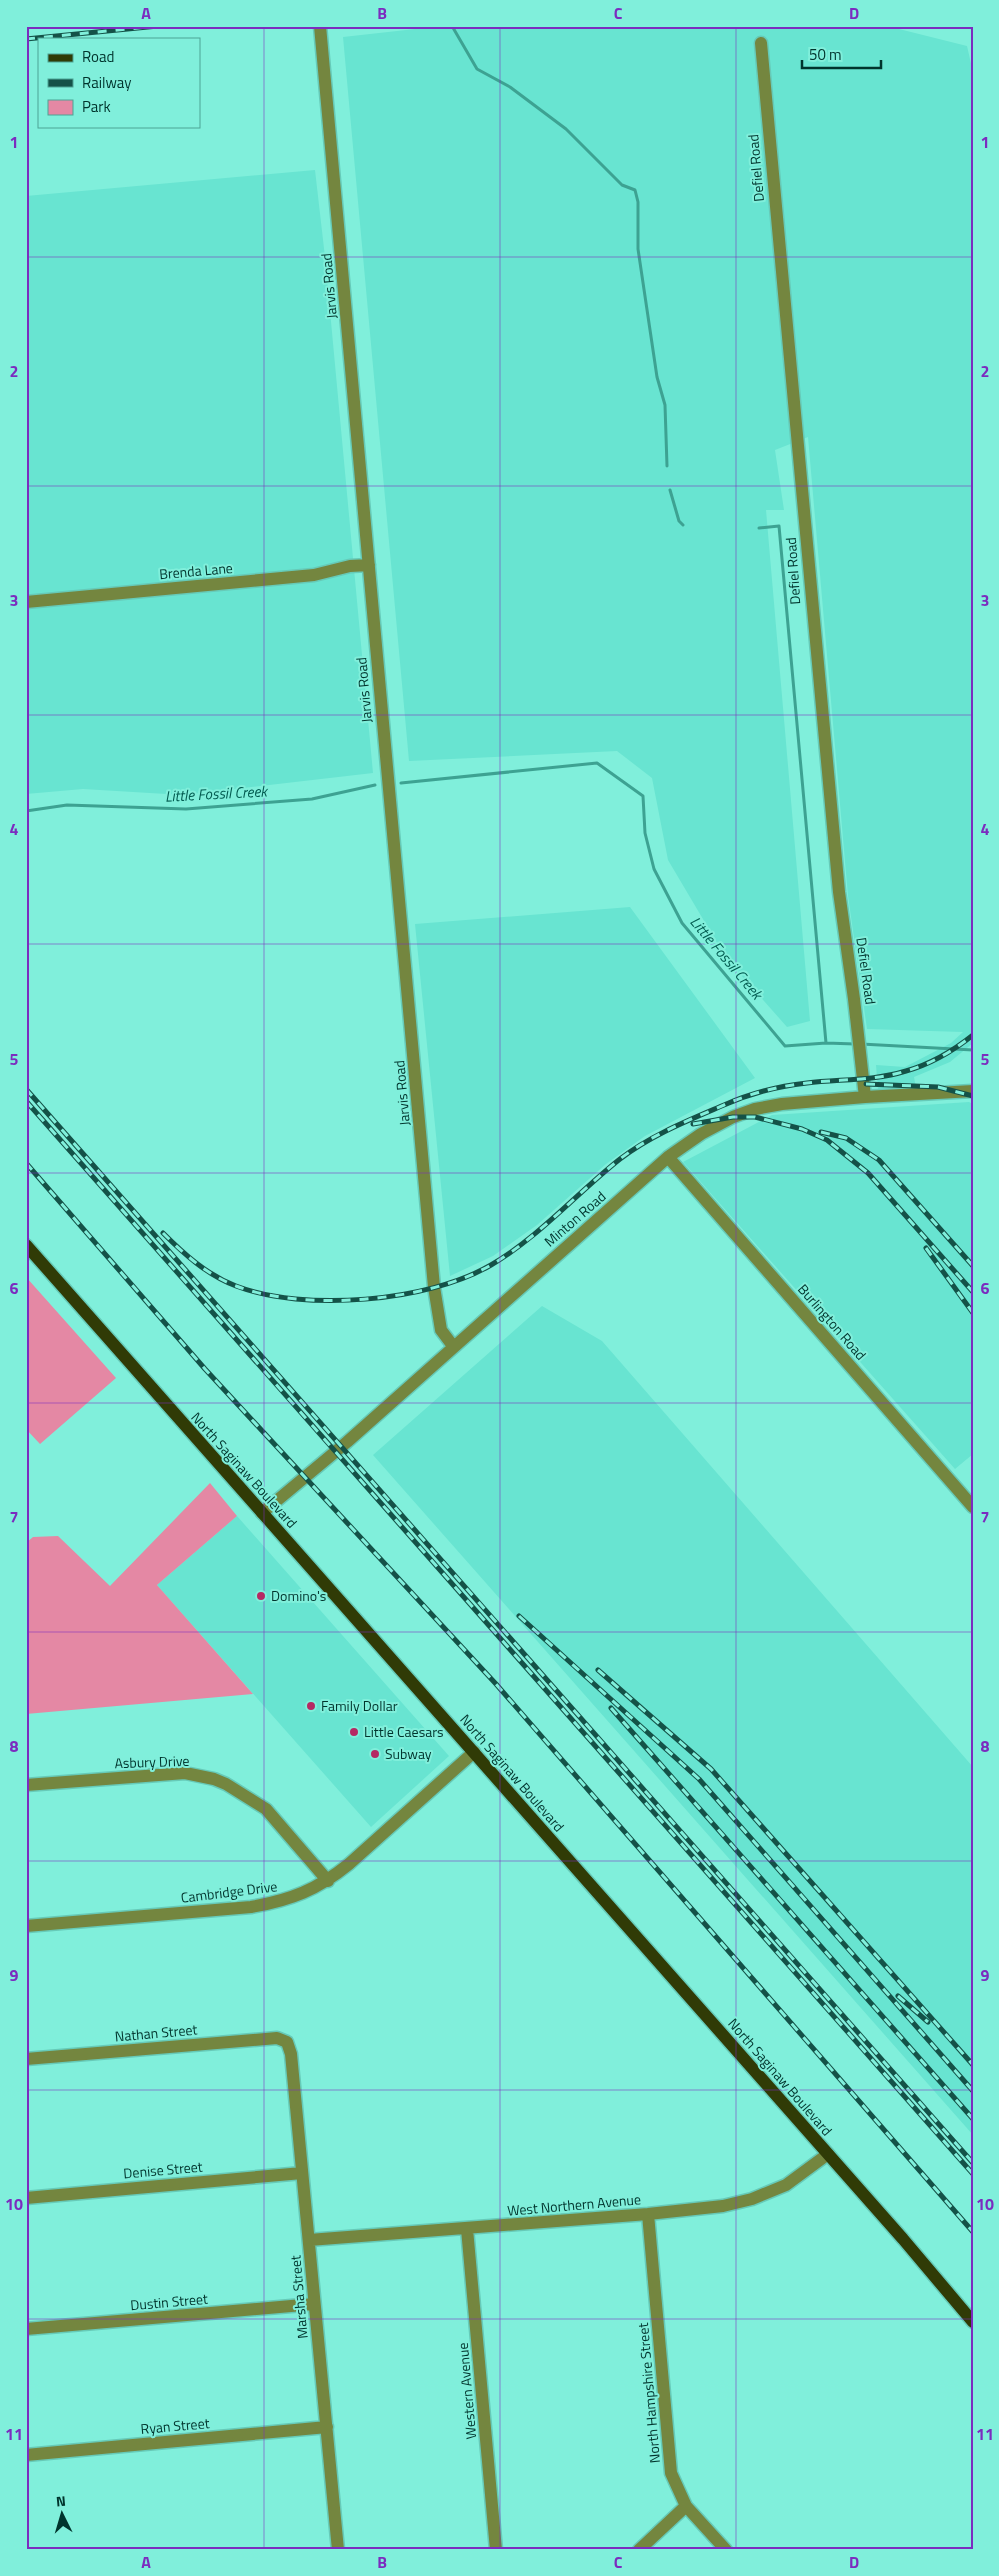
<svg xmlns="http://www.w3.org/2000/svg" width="999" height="2576" font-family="'Titillium Web',sans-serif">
<rect width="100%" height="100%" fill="#80efdb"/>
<path fill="#68e4d1" d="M442,26h445l80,20 6,26v971l-23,19 -36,15 2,11 -38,2 -2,-25 29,2 46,-24 12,-11 -96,-3 -19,-133 -40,-459 -33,13 9,60h-18l44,511 -23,6 -61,-69 -58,-98 -16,-82 -35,-27 -208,10 -66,-724z
M315,170l10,87 48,516 -190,22 -100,-6 -57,5v-598z
M630,907l125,171 -110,58 -39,28 -69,61 -44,31 -43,20 -35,-352z
M969,1102l4,2v350l-18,15 -272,-307 89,-47z
M542,1306l60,35 371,426v368l-600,-680z
M237,1516l212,240 -78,71 -214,-242z"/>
<path fill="#e488a4" d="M26,1277l90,101 -76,66 -14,-15z
M210,1483l27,33 -80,69 96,109 -227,20v-171l7,-6 25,-1 52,50z"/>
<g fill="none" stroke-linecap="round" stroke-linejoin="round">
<path stroke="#3da292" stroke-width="3" d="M452,26l25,43 33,18 56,42 56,56 13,5 3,12v47l19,128 8,28 2,61
M670,490l9,31 4,4
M759,528l20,-2 47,517
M401,783l196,-20 46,33 2,37 9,36 28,54 103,123 41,-3 29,1
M26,811l41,-6 119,4 126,-10 63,-14
M861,1044l112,6"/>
<g stroke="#66cab8" stroke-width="15">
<path id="minor" d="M320,26l114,1261 7,43 12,16
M761,43l78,849 15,107 11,98
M26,602l288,-27 36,-9 19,-1
M668,1157l305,350
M262,1513l85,-71 321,-285 33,-23 32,-17 22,-8 27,-5 83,-7 108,-6
M26,1785l159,-12 29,6 12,5 40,25 62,72
M26,1926l225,-19c40,-7 66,-17 98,-43l125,-112
M26,2059l251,-21 10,4 4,12 47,496
M26,2198l276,-25
M648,2214l23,259 15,33 40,44
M467,2229l29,321
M309,2240l339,-26 75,-8 29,-7 34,-14 42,-31
M26,2329l288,-25
M26,2455l301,-28
M639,2550l47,-44"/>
</g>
<g stroke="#66cab8" stroke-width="15">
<path id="major" d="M26,1245l877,994 70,83"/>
</g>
<use href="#minor" stroke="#74863f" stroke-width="12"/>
<use href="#major" stroke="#303b06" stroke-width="12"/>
<g stroke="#145248" stroke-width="5">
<path id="rail" d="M26,39l132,-13
M866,1084l72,3 35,9
M26,1089l947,1074
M26,1101l947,1073
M693,1124l40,-7h22l47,12 25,11 41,33 105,119
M821,1132l25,6 33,22 94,106
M26,1163l179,206 291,315 477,548
M163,1233c21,21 44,42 73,53 68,26 192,16 255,-21 48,-28 86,-72 129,-106 31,-24 69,-39 104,-54 27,-12 55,-19 83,-22 33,-4 67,-2 99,-12 25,-7 47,-20 67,-36
M926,1248l47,65
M519,1616l180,163 274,312
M598,1670l113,99 262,296
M611,1708l362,411
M898,1996l30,26"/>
</g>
<use href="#rail" stroke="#80efdb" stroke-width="3" stroke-dasharray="9" stroke-linecap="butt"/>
</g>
<path fill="none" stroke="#7b2cbf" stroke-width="1" stroke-opacity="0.55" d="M264,26v2524M500,26v2524M736,26v2524M26,257h947M26,486h947M26,715h947M26,944h947M26,1173h947M26,1403h947M26,1632h947M26,1861h947M26,2090h947M26,2319h947"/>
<g fill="#b52963" stroke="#80efdb" stroke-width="2">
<circle cx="261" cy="1596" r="5"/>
<circle cx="311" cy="1706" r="5"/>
<circle cx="354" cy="1732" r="5"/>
<circle cx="375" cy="1754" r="5"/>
</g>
<g text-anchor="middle" stroke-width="4" stroke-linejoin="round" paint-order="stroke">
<g font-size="14" fill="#00342d" stroke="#80efdb">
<text transform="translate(756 168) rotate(-95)" y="5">Defiel Road</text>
<text transform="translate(329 286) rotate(-95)" y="5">Jarvis Road</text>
<text transform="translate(196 571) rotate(-5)" y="5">Brenda Lane</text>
<text transform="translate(793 571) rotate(-94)" y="5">Defiel Road</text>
<text transform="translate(364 690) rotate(-95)" y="5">Jarvis Road</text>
<text transform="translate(866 971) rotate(82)" y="5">Defiel Road</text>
<text transform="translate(402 1093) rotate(-95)" y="5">Jarvis Road</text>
<text transform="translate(575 1219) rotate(-41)" y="5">Minton Road</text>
<text transform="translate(832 1322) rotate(49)" y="5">Burlington Road</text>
<text transform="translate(244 1470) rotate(48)" y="5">North Saginaw Boulevard</text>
<text transform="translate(152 1762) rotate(-2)" y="5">Asbury Drive</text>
<text transform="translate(512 1773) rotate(49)" y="5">North Saginaw Boulevard</text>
<text transform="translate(229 1892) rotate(-7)" y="5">Cambridge Drive</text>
<text transform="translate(156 2033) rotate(-5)" y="5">Nathan Street</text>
<text transform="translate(780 2077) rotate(49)" y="5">North Saginaw Boulevard</text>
<text transform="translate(163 2170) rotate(-5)" y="5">Denise Street</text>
<text transform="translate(574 2205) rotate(-5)" y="5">West Northern Avenue</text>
<text transform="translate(299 2297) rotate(-95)" y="5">Marsha Street</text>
<text transform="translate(169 2302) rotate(-5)" y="5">Dustin Street</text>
<text transform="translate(467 2391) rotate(-95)" y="5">Western Avenue</text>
<text transform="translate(649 2393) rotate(-95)" y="5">North Hampshire Street</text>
<text transform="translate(175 2426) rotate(-5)" y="5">Ryan Street</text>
</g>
<g font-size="14" fill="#00342d" stroke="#80efdb" text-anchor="start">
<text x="271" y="1601">Domino's</text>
<text x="321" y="1711">Family Dollar</text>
<text x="364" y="1737">Little Caesars</text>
<text x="385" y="1759">Subway</text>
</g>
<g font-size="15" font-style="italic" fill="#035c51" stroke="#80efdb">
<text transform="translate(216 794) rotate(-3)" y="5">Little Fossil Creek</text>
<text transform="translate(726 958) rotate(50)" y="5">Little Fossil Creek</text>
</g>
</g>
<rect width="999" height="2576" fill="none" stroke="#80efdb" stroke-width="55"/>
<rect x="38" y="38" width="162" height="90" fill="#80efdb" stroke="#4da495"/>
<rect x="48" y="54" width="25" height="8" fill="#303b06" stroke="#4da495"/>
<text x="82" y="62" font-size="15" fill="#00342d">Road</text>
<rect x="48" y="79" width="25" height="8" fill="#145248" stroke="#4da495"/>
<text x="82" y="88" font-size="15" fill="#00342d">Railway</text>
<rect x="48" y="100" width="25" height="15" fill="#e488a4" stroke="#4da495"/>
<text x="82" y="112" font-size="15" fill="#00342d">Park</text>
<g transform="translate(62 2514) rotate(355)" stroke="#80efdb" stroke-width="4" paint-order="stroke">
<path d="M0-4L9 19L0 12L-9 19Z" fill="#00342d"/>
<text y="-8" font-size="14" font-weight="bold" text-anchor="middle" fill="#00342d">N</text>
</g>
<path d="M802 60v8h79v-8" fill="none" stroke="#00342d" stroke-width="2.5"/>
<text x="809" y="60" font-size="15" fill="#00342d" stroke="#80efdb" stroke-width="4" paint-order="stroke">50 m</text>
<rect x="28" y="28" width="944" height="2520" fill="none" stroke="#7b2cbf" stroke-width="2"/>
<g font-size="16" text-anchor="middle" font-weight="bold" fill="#7b2cbf">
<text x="146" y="19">A</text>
<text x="382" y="19">B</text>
<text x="618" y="19">C</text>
<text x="854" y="19">D</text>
<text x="14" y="148">1</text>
<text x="985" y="148">1</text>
<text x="14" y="377">2</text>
<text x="985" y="377">2</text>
<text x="14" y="606">3</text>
<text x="985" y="606">3</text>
<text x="14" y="835">4</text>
<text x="985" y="835">4</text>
<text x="14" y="1065">5</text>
<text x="985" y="1065">5</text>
<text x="14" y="1294">6</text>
<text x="985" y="1294">6</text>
<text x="14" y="1523">7</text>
<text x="985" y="1523">7</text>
<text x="14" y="1752">8</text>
<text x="985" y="1752">8</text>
<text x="14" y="1981">9</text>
<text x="985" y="1981">9</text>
<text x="14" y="2210">10</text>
<text x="985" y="2210">10</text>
<text x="14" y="2440">11</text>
<text x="985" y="2440">11</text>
<text x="146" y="2568">A</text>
<text x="382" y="2568">B</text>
<text x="618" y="2568">C</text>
<text x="854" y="2568">D</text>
</g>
</svg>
